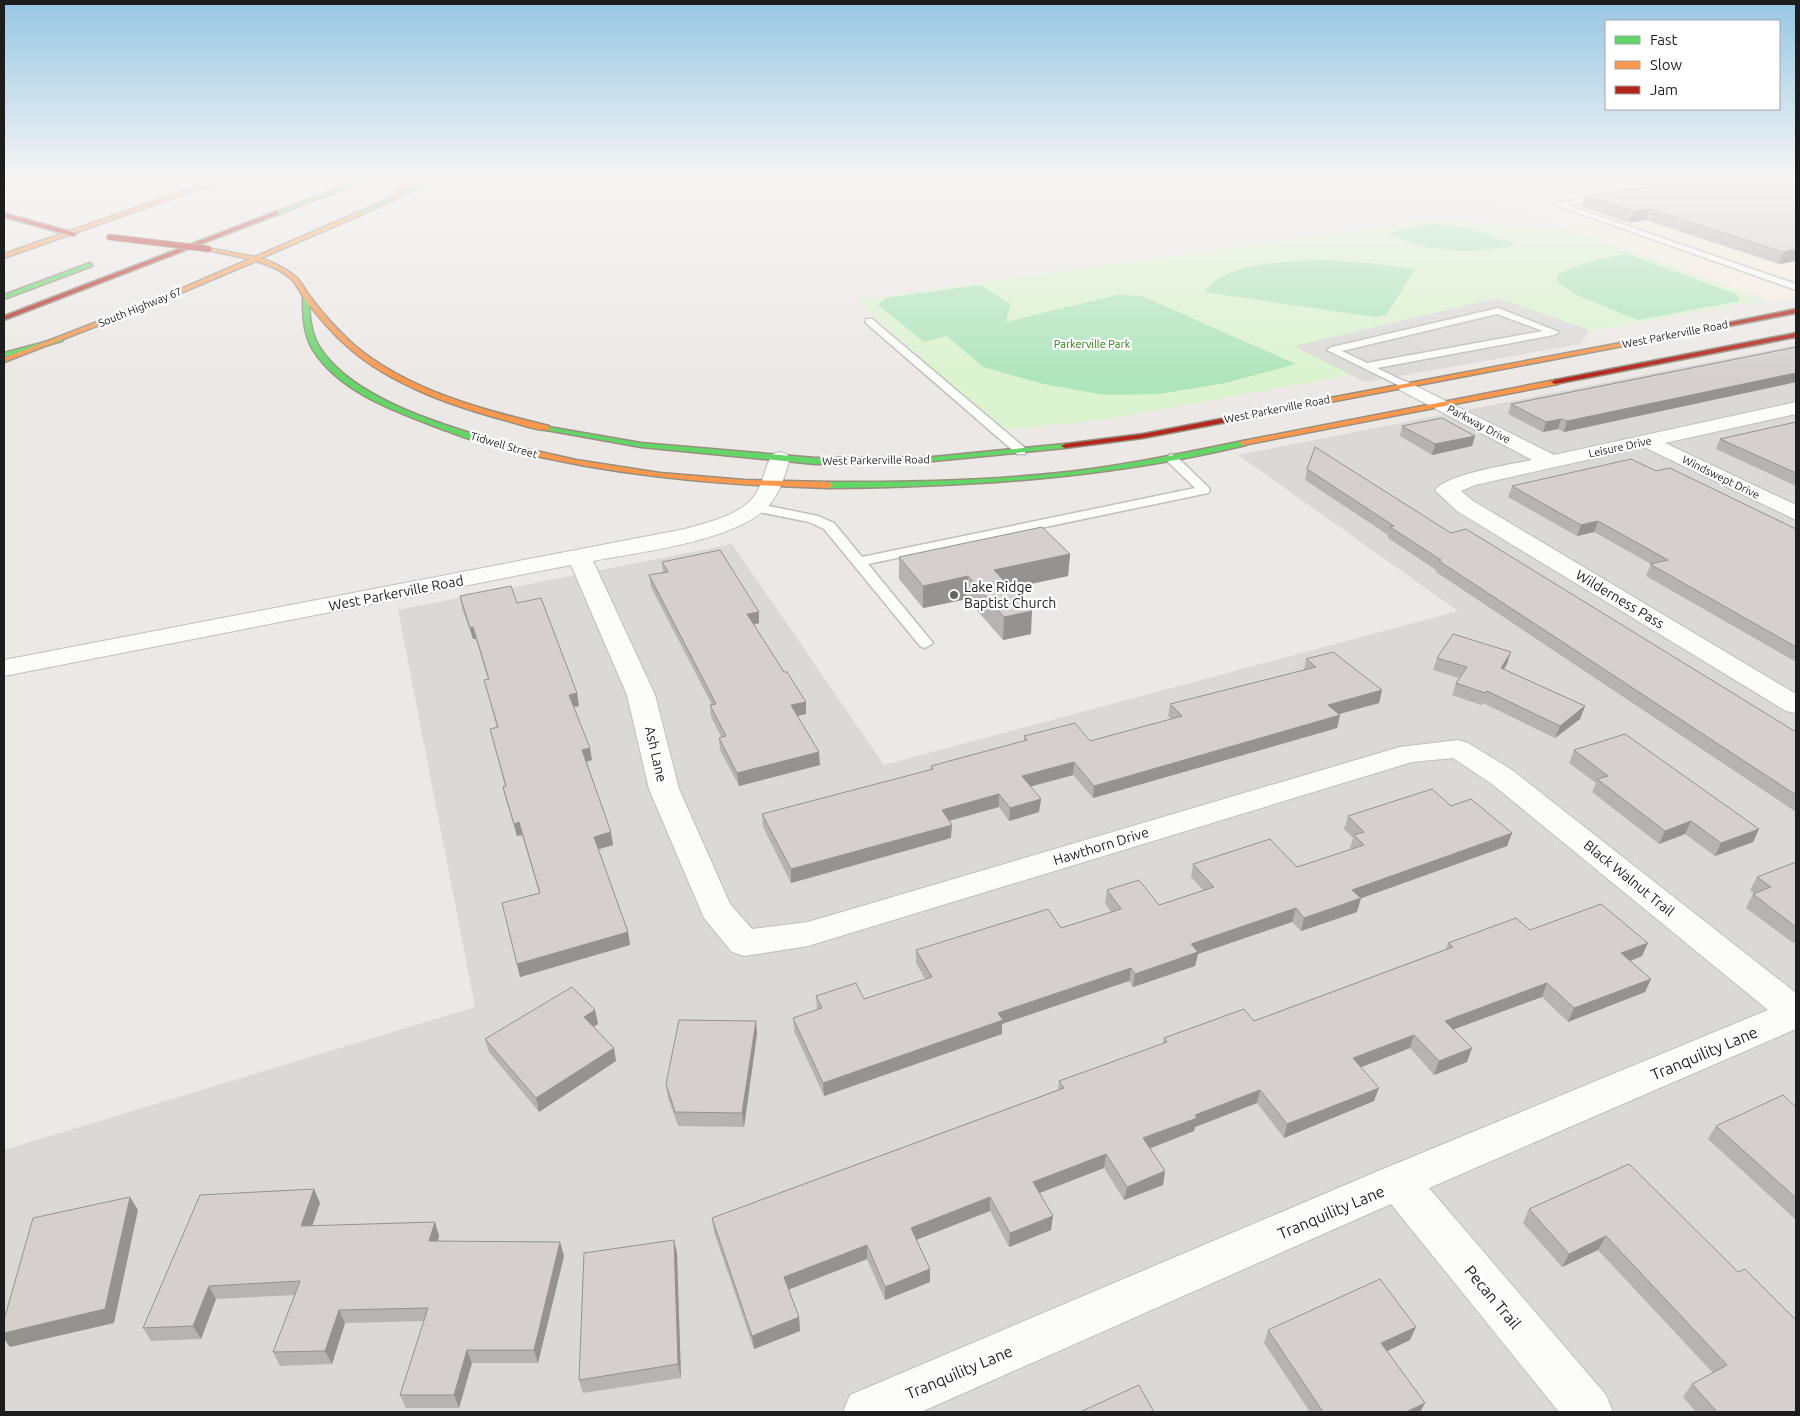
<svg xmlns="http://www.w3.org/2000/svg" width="1800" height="1416" font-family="Ubuntu,sans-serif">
<rect width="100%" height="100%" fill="#ece8e6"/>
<path fill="#dbd8d8" d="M1796,345v1067h-1792v-262l471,-143 -77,-397 334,-66 152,221 574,-154 -220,-156z"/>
<path fill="#f6eee0" d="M1429,178h367v119l-25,4z"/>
<path fill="#dbf3cf" d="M1432,219l138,11 194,70 -662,120 -102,10 -143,-130z"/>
<path fill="#afe5bc" d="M1432,224l36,4 49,16c-46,12 -88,9 -130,-11z
M1627,254l109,40 3,7 -101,19 -59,-24 -21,-13 -1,-8c21,-12 46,-17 70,-21z
M1322,260l47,3 46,6 -29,46 -11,2 -171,-25c4,-4 9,-10 14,-13 29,-18 71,-17 104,-19z
M980,285l30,19 -4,18 111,-27 25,1 154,68 -71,19 -66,11 -55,1 -60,-11 -61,-17 -36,-31 -23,6 -46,-37 8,-7z"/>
<path fill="#dcdad9" d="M1498,298l91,32 -8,14 -216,38 -71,-36z"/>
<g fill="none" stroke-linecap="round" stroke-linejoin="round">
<g stroke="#c1bfbe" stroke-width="3">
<path id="lane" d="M1604,195l4,2 -1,2 -40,6 229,79v6l-243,-86z
M1498,308l61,24 -5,3 -177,33 33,16 1,2 -5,3 -79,-39 5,-3zM1497,314l46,17 -176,32 -25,-12z
M866,319h6l153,129v6h-8l-151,-131z
M1171,454l4,1 33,32 2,3 -2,3 -340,71 65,79 -8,5 -5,-2 -96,-117 -15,-7 -55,-11 -6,-4 6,-4 64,13 16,7 28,34 333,-69 -28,-27 -2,-3z"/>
</g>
<g stroke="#c1bfbe" stroke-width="2">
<path id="street" d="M1406,381l148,74 242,-53v12l-131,29 131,62v15l-152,-73 -169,38 -14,6 12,10 323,193v19l-10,-2 -329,-200 -22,-21c12,-16 77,-26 97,-30l-132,-70 -3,-4 3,-4z
M780,452l7,2 3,4c-5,16 -9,33 -20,46 -30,37 -131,48 -177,57l62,134 24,94 51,115 22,25 56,-7 592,-175 58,-7 10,3 44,27 284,223v36l-367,159 177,207 7,17h-54l-168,-208 -470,208h-78l7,-17 533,-226 385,-159 -276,-226 -39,-26 -41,4 -604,184 -64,10 -12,-4 -28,-34 -55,-129 -22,-94 -56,-130 -567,111v-16l681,-131c23,-7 55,-13 70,-34 7,-11 10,-25 15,-37l3,-4z"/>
</g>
<g stroke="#97907d" stroke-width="3">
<path id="fast" d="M226,178h9l-32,11 -5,-1z
M363,178h8l-92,36 -5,-1z
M434,178h7l-78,36 -5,-1z
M90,263l2,1v2l-88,33v-4z
M306,294l3,2c0,17 1,37 11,52 32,50 122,77 177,93v4c-13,1 -42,-11 -55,-16 -45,-17 -104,-37 -130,-81 -9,-16 -9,-35 -9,-52z
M60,338l3,2 -1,1 -58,16v-4z
M543,426l98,17 174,15 118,-1 132,-13 4,2 -4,2 -132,13 -118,3 -174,-17 -95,-17 -4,-2z
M1243,441h3v4c-137,33 -276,42 -417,43l-4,-3 4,-3c80,0 159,-1 239,-10 59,-7 117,-19 175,-31z"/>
</g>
<g stroke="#97907d" stroke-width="3">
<path id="slow" d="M221,178h8l-225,80v-4z
M413,178h6l-14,10 -10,12h-4l10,-14z
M361,211l2,3 -102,44c13,5 26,11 36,20 5,5 7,11 11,16 13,18 29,36 46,51 53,45 128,65 195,81v4c-11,1 -26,-5 -37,-8 -56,-15 -120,-36 -164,-75 -17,-15 -32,-33 -45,-51 -3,-4 -5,-9 -8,-13 -9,-12 -26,-18 -39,-22l-85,36 -167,65v-4l163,-63 83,-36 -43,-9v-2l48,9z
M1626,342l3,2 -1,1 -335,64 -4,-2 4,-2z
M1555,380h3v4l-315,61 -4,-2 4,-2z
M491,441l85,19 84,13 84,7 85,2 4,3 -4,3c-117,-3 -224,-13 -338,-43z"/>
</g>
<g stroke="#97907d" stroke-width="3">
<path id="jam" d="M277,211l2,3 -275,106v-4z
M4,213l71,20 1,1 -3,2 -69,-19z
M1796,309v4l-170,33 -3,-2z
M1796,333v4l-241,47 -4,-2 4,-2z
M1293,405l4,2 -1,2 -153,29 -78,10 -4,-2 4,-2 78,-10z"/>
</g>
<use href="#lane" fill="#fcfcfb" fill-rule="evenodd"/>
<use href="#street" fill="#fcfcfb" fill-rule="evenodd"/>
<use href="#fast" fill="#63d668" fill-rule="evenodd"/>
<use href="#slow" fill="#ff974d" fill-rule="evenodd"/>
<use href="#jam" fill="#b3261e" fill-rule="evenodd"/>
<g stroke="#97907d" stroke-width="7" stroke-linecap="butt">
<path id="jam-bridge" d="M109,237l100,12"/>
</g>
<use href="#jam-bridge" stroke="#b3261e" stroke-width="5.5"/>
</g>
<path fill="#b7b3b1" d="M1796,178v83l-17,3 -134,-44 -15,3 -48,-16 3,-11z
M1796,347v35l-232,50 -6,-3 -15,3 -35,-18 3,-10z
M1796,422v64l-80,-37 4,-10z
M1402,426l73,10 -3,10 -40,9 -32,-19z
M1307,469l144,64 345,199v80l-360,-240v-2l-48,-32v-3l-83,-55z
M1656,471l140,58v133l-150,-86 5,-12 -57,-32 -17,4 -69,-39 4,-11z
M1070,554l-2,22 -57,12 20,46 -28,6 -36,-41 -44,9 -24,-29v-22z
M662,562l97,61 -5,2 30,47 22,30v12l-9,2 23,49 -81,21 -19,-36 -1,-12 2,-1 -10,-20 -1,-12h2l-61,-118 -2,-12 14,-3z
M460,596l57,7 60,90 2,13 -5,1 18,53 -5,2 26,83 -15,4 30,83 2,13 -110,32 -18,-74 37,-10 -17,-58 -5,1 -11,-36 -3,-13 2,-1 -15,-57 7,-1 -13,-48h4l-12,-41h-3l-11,-31z
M1437,658l70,6 -3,5 81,37 -5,13 -25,19 -72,-35 -2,2 -29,-10 4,-12 3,-5 -26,-8z
M1306,659l76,31 -3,13 -41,11 2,1 -3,13 -244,70 -20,-23 -43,12 11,12 -2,13 -30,9 -10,-14 -50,14 2,17 -160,45 -28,-56 -1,-13 169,-44v-4l93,-25v-5l66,5 81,-22 -3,-3 2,-12 134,-34z
M1574,750l185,79 -6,13 -38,14 -30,-22 -26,10 -67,-52 4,-9 -27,-20z
M1451,806l61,27 -5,13 -146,52 -4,14 -56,19 -9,-9 -94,32 -3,12 -62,21 -4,-6 -127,43v10l-178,62 -30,-65 -1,-13 24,-8 -1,-14 48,3 61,-20 -9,-16v-13l145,-22 50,-16 -6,-9 2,-13 52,15 44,-15 -12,-13 2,-13 104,3 55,-18 -2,-1 3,-10 -9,-9 4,-13z
M1796,862v80l-3,1 -47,-35 7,-14h2l-5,-4 7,-13z
M1530,930l112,26 -12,5 21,18 -6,13 -77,30 -26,-25 -88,32 13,33 -33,13 -24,-27 -49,19 13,34 -90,37 -27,-35 -62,24 -1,4 -44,17 15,23 -2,14 -39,15 -20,-32 -65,25 12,37 -42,17 -19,-36 -74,28 14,30v13l-45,18 -18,-41 -79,30 11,28 1,14 -46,18 -40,-117 -2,-14 346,-128 1,-9 104,-37 1,-6 90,-17 192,-72 2,-6z
M595,1010l3,14 -5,3 23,34 -77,51 -50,-60 -4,-13z
M756,1021l1,13 -13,93 -66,-1 -10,-28 -2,-14z
M1796,1107v113l-88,-81 8,-13z
M1629,1164l167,248h-100l-13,-15 9,-13 21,-11 -115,-123 -36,17 -39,-44 6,-14z
M314,1189l6,14 -8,23 123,-4 4,14 -1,6h122l4,14 -26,107h-66l-13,45h-53l-6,-13 24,-74 -79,2 -13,41 -52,2 -7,-14 22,-57 -79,4 -15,40 -50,2 -8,-13z
M674,1240l3,13 4,125 -98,15 -4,-13z
M1416,1327l-6,13 -23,11 38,52 -5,9h-110l-46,-69 4,-13z"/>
<path fill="#959290" d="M1649,209l-4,11 -15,3 3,-12z
M1796,249v12l-17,3 4,-12z
M1796,373v9l-232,50 3,-11z
M1561,419l-3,10 -15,3 3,-10z
M1475,436l-3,10 -40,9 3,-11z
M1598,521l-4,11 -17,4 4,-11z
M1070,554l-2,22 -75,16 1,-22z
M968,576l-1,23 -44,9v-22z
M1032,611l-1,23 -28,6 1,-23z
M759,612v11l-11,3 -1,-12z
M473,627l3,12h-3l-3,-11z
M1511,652l-4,12 -10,16 4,-12z
M1382,690l-3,13 -54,15 3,-13z
M577,693l2,13 -7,1 -3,-12z
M806,702v12l-14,3 -1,-12z
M1585,706l-5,13 -25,19 5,-12z
M1340,715l-3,13 -244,70 1,-12z
M590,748l2,12 -7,2 -3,-12z
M819,752l1,13 -81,21 -2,-13z
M1074,762l-1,13 -52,14 1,-13z
M999,794v13l-58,16 1,-13z
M1041,799l-2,13 -30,9 1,-13z
M1691,821l-6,13 -26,10 6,-13z
M519,822l3,13 -5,1 -3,-12z
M952,825l-1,13 -160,45v-14z
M1759,829l-6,13 -38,14 6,-13z
M611,832l2,13 -17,5 -2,-13z
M1512,833l-5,13 -159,57 4,-13z
M1361,898l-4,14 -56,19 3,-13z
M1296,908l-4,14 -94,32 -3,12 -62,21 2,-13 56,-30z
M628,932l2,13 -110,32 -3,-13z
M1648,943l-6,13 -27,11 6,-14z
M1131,968l-2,13 -127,43v10l-178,62 -1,-13 175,-70z
M1651,979l-6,13 -77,30 6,-14z
M1547,983l-5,14 -101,37 4,-13z
M595,1010l3,14 -11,7 -3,-14z
M756,1021l1,13 -13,93 -2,-14z
M1414,1035l-4,13 -61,24 4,-14z
M614,1048l2,13 -77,51 -3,-14z
M1472,1048l-5,14 -33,13 5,-14z
M1379,1088l-5,13 -90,37 3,-14z
M1260,1090l-3,13 -62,24 -1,4 -53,21 2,-14 52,-23z
M1106,1154l-2,14 -72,28 1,-14z
M1165,1171l-2,14 -39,15 3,-13z
M314,1189l6,14 -12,36 -7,-13z
M130,1197l8,13 -24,113 -104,24 -6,-8v-6z
M990,1197v14l-79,31v-14z
M1053,1216l-2,14 -42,17 1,-14z
M435,1222l4,14 -5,19 -5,-14z
M1606,1236l-8,14 -36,17 7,-13z
M674,1240l3,13 4,125 -3,-14z
M560,1242l4,14 -26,107 -4,-13z
M867,1245v14l-82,32 -1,-14z
M930,1269v13l-45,18v-13z
M209,1286l7,13 -15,40 -8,-13z
M339,1310l6,13 -13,41 -7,-13z
M799,1317l1,14 -46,18 -2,-13z
M1416,1327l-6,13 -35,17 6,-14z
M467,1350l5,13 -13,45 -5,-13z
M1425,1403l-5,9h-14z"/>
<path fill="#d5d0ce" stroke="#959290" d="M1710,178h86v71l-13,3 -134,-43 -16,2 -48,-15z
M1796,347v26l-229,48 -6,-2 -15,3 -35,-18z
M1442,418l33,18 -40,8 -33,-18z
M1796,422v51l-76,-34z
M1315,447l136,86 15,-4 330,203v63l-357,-234 2,-1 -51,-33 4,-1 -87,-57z
M1631,459l25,12 14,-3 126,61v118l-146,-83 18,-4 -70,-39 -17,4 -69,-39z
M1042,527l28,27 -76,16 38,41 -28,6 -36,-41 -45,10 -24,-29z
M720,550l39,62 -12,2 37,58h3l19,30 -15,3 28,47 -82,21 -18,-35 7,-2 -16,-31 6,-1 -67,-129 19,-3 -6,-10z
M511,586l6,17 24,-5 36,95 -8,2 21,53 -8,2 29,82 -17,5 34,95 -111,32 -15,-61 38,-10 -21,-71 -5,2 -11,-37 3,-1 -16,-57 8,-2 -14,-47 5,-1 -16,-52 -3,1 -10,-32z
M1453,634l58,18 -10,16 84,38 -25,20 -73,-35 -2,2 -29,-10 11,-16 -30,-9z
M1333,652l49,38 -54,15 12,10 -246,71 -20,-24 -52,14 19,23 -31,9 -11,-14 -57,16 10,15 -161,44 -29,-55 171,-45 -2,-3 96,-26 -3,-4 51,-13 15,18 92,-25 -12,-12 146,-37 -10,-8z
M1625,734l134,95 -38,14 -30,-22 -26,10 -68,-52 11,-3 -34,-26z
M1432,789l19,17 20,-7 41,34 -160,57 9,8 -57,20 -8,-10 -105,36 7,8 -63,22 -4,-6 -133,45 5,7 -180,63 -30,-65 29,-10 -6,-12 40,-13 8,16 68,-22 -16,-27 132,-41 13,19 60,-19 -14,-19 32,-10 20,25 55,-18 -21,-23 77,-25 27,28 67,-22 -10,-10 10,-3 -16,-16z
M1796,862v65l-43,-33 18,-7 -14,-10z
M1601,904l47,39 -27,10 30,26 -77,29 -27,-25 -102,38 27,27 -33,13 -25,-26 -61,23 26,30 -92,36 -27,-34 -65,25 2,3 -54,20 22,33 -38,16 -21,-33 -73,28 20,34 -43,17 -20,-36 -79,31 19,41 -45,18 -18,-42 -83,32 15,40 -47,19 -40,-118 352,-130 -5,-7 108,-39 -3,-4 80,-29 10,12 199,-74 -5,-4 68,-25 14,12z
M572,987l23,23 -11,7 30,31 -78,50 -51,-59z
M679,1020l77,1 -14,92 -67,-1 -9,-28z
M1783,1095l13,12v91l-80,-72z
M1629,1164l109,108 7,-3 51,51v92h-79l-25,-28 35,-19 -121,-129 -37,18 -40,-45z
M314,1189l-13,37 134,-4 -6,19 131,1 -26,108h-67l-13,45h-54l28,-87 -89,2 -14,41 -52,1 27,-71 -91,5 -16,40 -50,2 57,-133z
M130,1197l-25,112 -101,24v-13l29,-102z
M674,1240l4,124 -99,16 5,-127z
M1380,1279l36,48 -35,16 44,60 -19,9h-83l-55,-82z
M1139,1385l15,27h-74z"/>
<linearGradient id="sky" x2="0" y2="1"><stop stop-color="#95c6e3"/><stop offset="0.47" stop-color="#f6f5f4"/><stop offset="1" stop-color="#f6f5f4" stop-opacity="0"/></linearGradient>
<rect width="1800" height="377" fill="url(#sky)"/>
<circle fill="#656463" stroke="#fff" stroke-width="2" cx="954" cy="595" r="5"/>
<g text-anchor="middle" stroke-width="4.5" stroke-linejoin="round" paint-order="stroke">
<g font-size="11" fill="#1d1d1d" stroke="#fff">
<text transform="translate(140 307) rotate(-22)" y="4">South Highway 67</text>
<text transform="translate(1675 334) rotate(-11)" y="4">West Parkerville Road</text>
<text transform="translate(1277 409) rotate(-11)" y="4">West Parkerville Road</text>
<text transform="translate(1479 424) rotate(28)" y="4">Parkway Drive</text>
<text transform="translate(504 445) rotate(16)" y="4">Tidwell Street</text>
<text transform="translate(1620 447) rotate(-12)" y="4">Leisure Drive</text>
<text transform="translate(876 460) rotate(-1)" y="4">West Parkerville Road</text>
<text transform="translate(1721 477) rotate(26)" y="4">Windswept Drive</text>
</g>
<g font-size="11" fill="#258007" stroke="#fff">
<text x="1092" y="348">Parkerville Park</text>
</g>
<g font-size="14" fill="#1d1d1d" stroke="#fff" text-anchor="start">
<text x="964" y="592">Lake Ridge<tspan x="964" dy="16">Baptist Church</tspan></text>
</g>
<g font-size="14" fill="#1d1d1d" stroke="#fff">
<text transform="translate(396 593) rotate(-11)" y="5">West Parkerville Road</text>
<text transform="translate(1620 599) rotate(31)" y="5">Wilderness Pass</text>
<text transform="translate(656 754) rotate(77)" y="5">Ash Lane</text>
<text transform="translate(1101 846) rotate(-17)" y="5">Hawthorn Drive</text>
<text transform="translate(1629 878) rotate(39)" y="5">Black Walnut Trail</text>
</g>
<g font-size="16" fill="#1d1d1d" stroke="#fff">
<text transform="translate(1704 1053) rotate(-23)" y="6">Tranquility Lane</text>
<text transform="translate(1331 1212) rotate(-23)" y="6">Tranquility Lane</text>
<text transform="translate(1493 1297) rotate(50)" y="6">Pecan Trail</text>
<text transform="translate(959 1372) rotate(-23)" y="6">Tranquility Lane</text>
</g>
</g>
<rect width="1800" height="1416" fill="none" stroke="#1d1d1d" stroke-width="10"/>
<rect x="1605" y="20" width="175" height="90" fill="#ffffff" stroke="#a5a5a5"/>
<rect x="1615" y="36" width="25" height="8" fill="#63d668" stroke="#a5a5a5"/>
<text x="1650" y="45" font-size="15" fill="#1d1d1d">Fast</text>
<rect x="1615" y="61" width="25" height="8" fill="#ff974d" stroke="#a5a5a5"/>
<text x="1650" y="70" font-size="15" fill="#1d1d1d">Slow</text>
<rect x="1615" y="86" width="25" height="8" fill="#b3261e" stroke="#a5a5a5"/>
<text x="1650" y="95" font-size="15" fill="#1d1d1d">Jam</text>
</svg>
